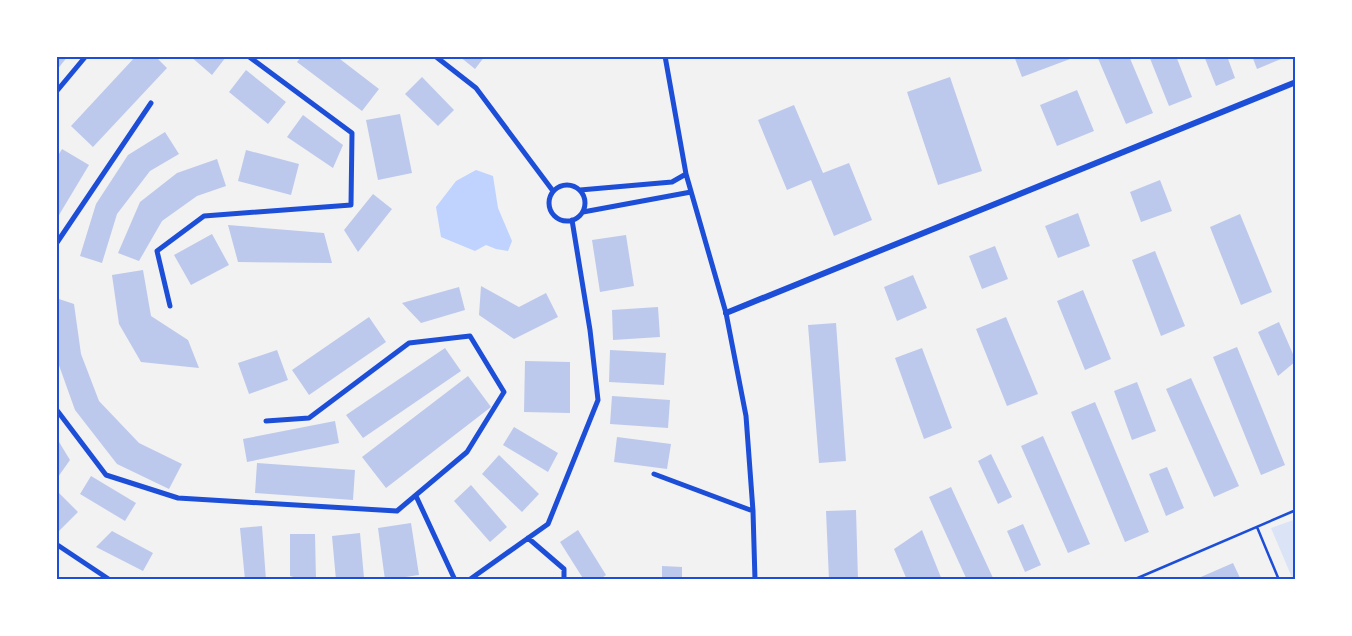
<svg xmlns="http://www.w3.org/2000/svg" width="1352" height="636" font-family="Rubik,sans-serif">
<rect width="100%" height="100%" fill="#f2f2f2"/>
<path fill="#dbe4f7" d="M1296,519v61h-3l-22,-52z"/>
<path fill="#bfd3fe" d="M476,170l17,6 5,32 14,33 -4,10 -12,-2 -10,-4 -11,6 -34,-14 -5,-30 20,-26z"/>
<path fill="#bdc9ec" d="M56,56h12l-12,15z
M136,56h19l12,12 -74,79 -22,-21z
M190,56h35l1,1 -14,18z
M302,56h34l43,33 -17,22 -65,-49z
M459,56h26l-10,13z
M1014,56h55l1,3 -48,18z
M1097,56h32l24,57 -27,11z
M1149,56h27l16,41 -23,9z
M1204,56h23l8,22 -19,8z
M1252,56h27l2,3 -24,10z
M246,70l40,32 -18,22 -39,-32z
M422,77l32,33 -16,16 -33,-32z
M950,77l32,94 -44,14 -31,-93z
M1077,90l17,41 -37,15 -17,-41z
M794,105l29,68 26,-10 23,57 -38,16 -23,-56 -24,10 -29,-70z
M400,114l12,59 -34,7 -12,-60z
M303,115l40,30 -10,23 -46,-31z
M165,132l14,22 -29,17 -33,43 -15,49 -22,-7 16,-52 32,-49z
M62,149l27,16 -33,55v-61z
M246,150l53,14 -8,31 -53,-14z
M217,159l9,27 -29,10 -35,25 -23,40 -21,-8 22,-51 37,-29z
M1160,180l12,31 -31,11 -11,-30z
M373,194l19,15 -34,43 -14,-22z
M1078,213l12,33 -32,12 -13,-32z
M1240,214l32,78 -31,13 -31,-78z
M228,225l96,8 8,30 -94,-1z
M212,234l17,31 -38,20 -17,-30z
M626,235l8,51 -34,6 -8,-52z
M995,246l13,33 -26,10 -13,-33z
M1155,251l30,75 -24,10 -29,-76z
M143,270l8,46 37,24 11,28 -58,-6 -22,-38 -7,-49z
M913,275l14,33 -30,13 -13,-34z
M481,286l38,21 27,-14 12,24 -44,22 -35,-24z
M459,287l6,23 -44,13 -19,-20z
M1083,290l28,69 -26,11 -28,-69z
M59,299l15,5 7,50 18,47 40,42 43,21 -13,25 -52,-25 -42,-54 -19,-53z
M658,307l2,30 -47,3 -1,-30z
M369,317l17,25 -77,53 -17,-25z
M1006,317l32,77 -31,12 -31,-77z
M1279,322l17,39 -18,15 -20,-44z
M836,323l10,138 -27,2 -11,-138z
M1237,347l48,118 -24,10 -48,-118z
M445,348l16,23 -98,67 -17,-23z
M922,348l30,80 -28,11 -29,-81z
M277,350l11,30 -39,14 -11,-31z
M610,350l56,3 -2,32 -55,-3z
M525,361l45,1v51l-46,-1z
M468,376l23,31 -105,81 -24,-31z
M1191,378l48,108 -25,11 -48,-108z
M1137,382l19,49 -24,9 -18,-49z
M612,396l58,4 -2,28 -58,-4z
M1095,402l54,130 -24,10 -54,-130z
M335,421l4,22 -92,19 -4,-23z
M514,427l44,26 -10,19 -45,-27z
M1043,436l47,108 -22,9 -47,-107z
M56,437l14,23 -12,17 -2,-4z
M617,437l54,7 -4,25 -53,-7z
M991,454l21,43 -14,7 -20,-43z
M499,455l40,39 -17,18 -40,-38z
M257,463l98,7 -2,30 -98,-7z
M1167,467l17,41 -18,8 -17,-42z
M91,476l45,27 -11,18 -45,-27z
M471,485l36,42 -17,15 -36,-41z
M951,487l43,93h-27l-38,-83z
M56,490l22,22 -19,19 -3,-2z
M856,510l2,70h-29l-3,-69z
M411,523l8,52 -34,5 -7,-52z
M1023,524l18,41 -16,7 -18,-41z
M262,526l4,54h-21l-5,-52z
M578,530l28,45 -7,5h-15l-24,-38z
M922,530l20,50h-35l-13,-31z
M112,531l41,22 -10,18 -47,-24z
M360,533l4,45 -28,2 -4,-44z
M290,534h25l1,46h-11l-15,-4z
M1233,563l8,17h-47z
M662,566l20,1v13h-20z"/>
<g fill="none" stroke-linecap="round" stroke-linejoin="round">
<path stroke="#1d4ed8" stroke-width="2.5" d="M1257,527l22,53
M1133,580l163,-70"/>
<path stroke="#1d4ed8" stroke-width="5" d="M435,56l41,32 77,103
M665,56l21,118 40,139 20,103 7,95 2,69
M56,92l30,-36
M549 203a18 18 0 1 1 36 0a18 18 0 1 1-36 0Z
M580,190l92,-8 14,-8
M583,212l108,-20
M56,244l95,-141
M170,306l-13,-55 47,-35 147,-11 1,-72 -104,-77
M56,409l50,66 72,23 219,13 70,-59 37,-60 -34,-56 -61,7 -100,75 -43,3
M654,474l99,37
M416,496l39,84
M528,538l36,31v11
M56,544l54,36
M469,580l79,-56 50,-124 -8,-70 -18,-110"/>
<path stroke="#1d4ed8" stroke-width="6" d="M726,313l570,-231"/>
</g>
<rect width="1352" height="636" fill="none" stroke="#ffffff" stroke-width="115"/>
<rect x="58" y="58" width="1236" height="520" fill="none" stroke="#1d4ed8" stroke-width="2"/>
</svg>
